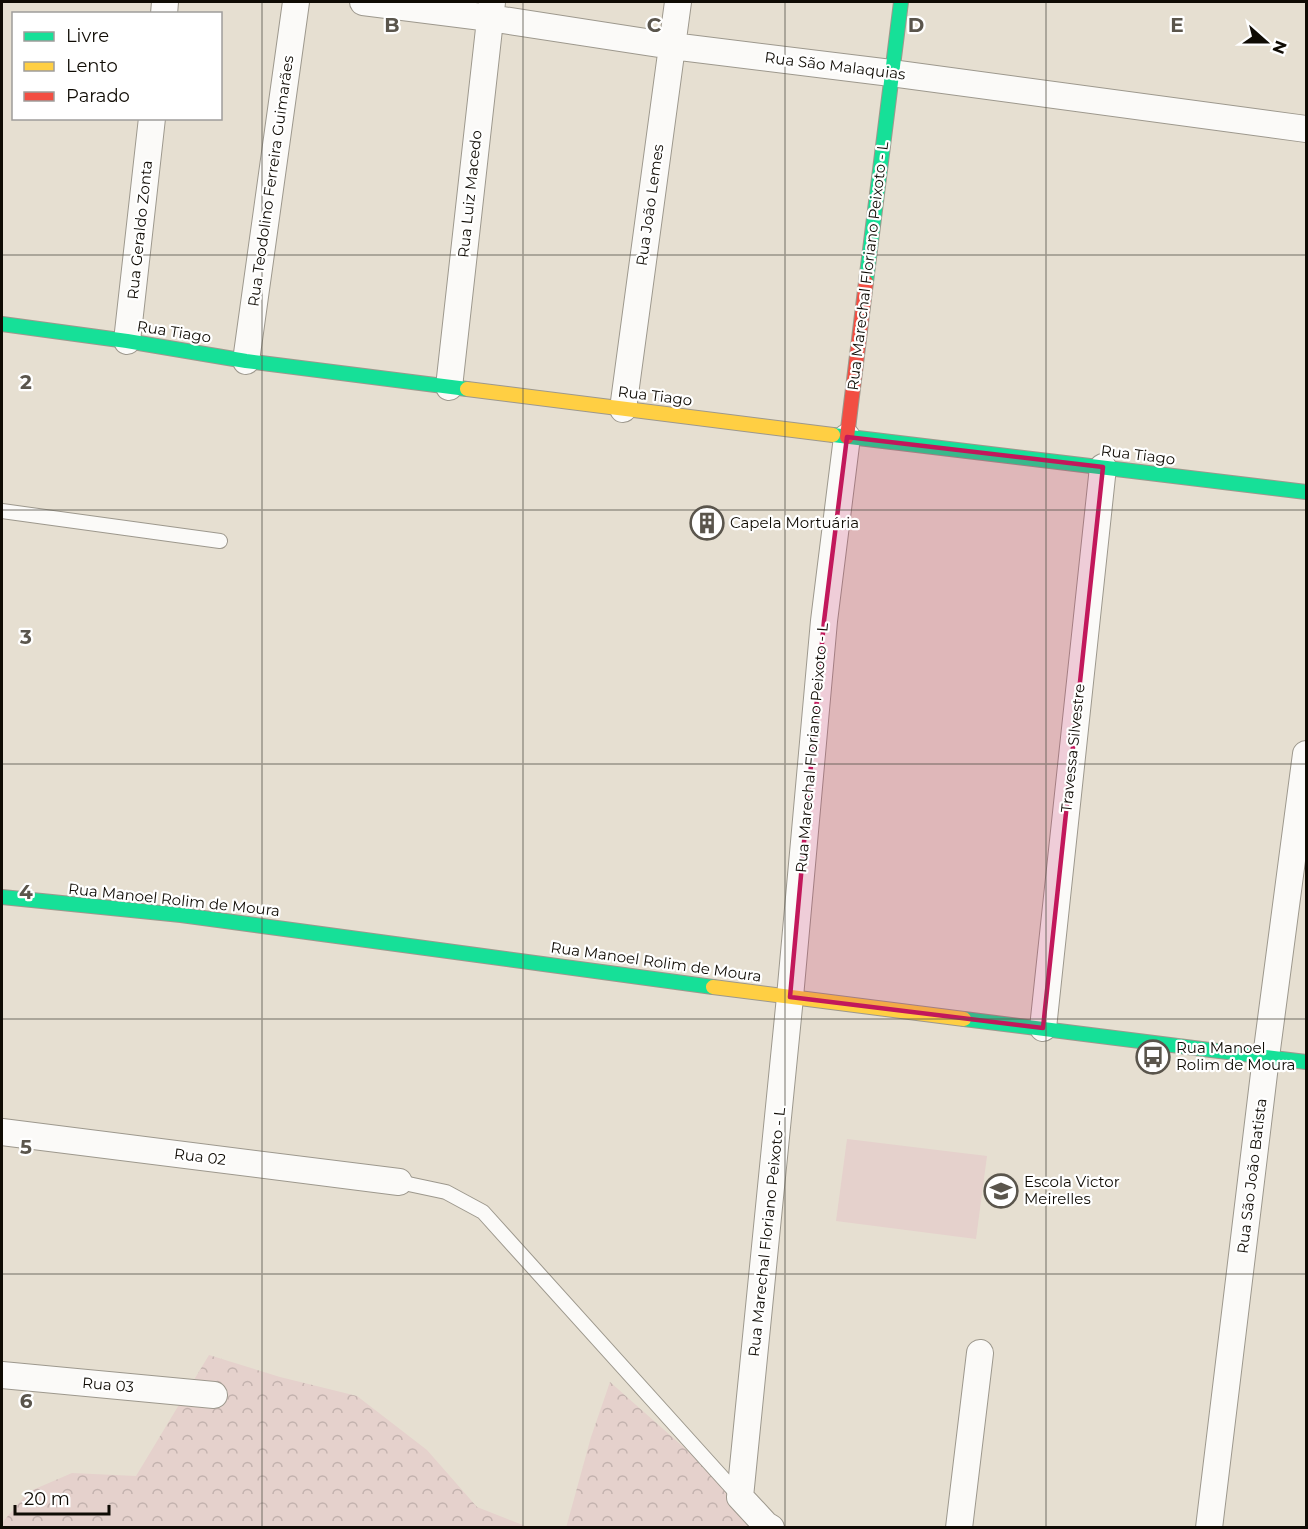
<svg xmlns="http://www.w3.org/2000/svg" width="1308" height="1529" font-family="Montserrat,sans-serif">
<defs>
<pattern id="forest-crowns" width="20" height="18" patternUnits="userSpaceOnUse" patternTransform="scale(1.5)"><rect width="20" height="18" fill="#e5d1cc"/><path d="M2 6a3 3 0 1 1 6 0M12 15a3 3 0 1 1 6 0" fill="none" stroke="#c3b2ae"/></pattern>
</defs>
<rect width="100%" height="100%" fill="#e6dfd1"/>
<path fill="url(#forest-crowns)" d="M209,1355l71,22 77,19 70,54 50,57 51,20 -526,1v-5l26,-31 44,-19 64,3z
M610,1382l130,115 31,31h-205l25,-91z"/>
<path fill="#e5d1cc" d="M847,1139l140,17 -11,83 -140,-18z"/>
<g fill="none" stroke-linecap="round" stroke-linejoin="round">
<g stroke="#9d988d" stroke-width="16">
<path id="lane" d="M2,511l218,30
M399,1182l47,10 37,20 257,285"/>
</g>
<g stroke="#9d988d" stroke-width="28">
<path id="street" d="M363,2l127,16 182,28 219,27 415,56
M164,14l1,-12
M127,341l25,-223
M246,361l50,-359
M449,387l43,-385
M623,409l55,-407
M1043,1028l60,-561
M2,1132l397,50
M2,1375l212,20
M771,1528l-5,-3 -26,-28 50,-500 34,-376 23,-184
M959,1528l21,-175
M1209,1528l57,-471 40,-303"/>
</g>
<g stroke="#9d988d" stroke-width="16">
<path id="fast" d="M866,282l35,-280
M2,324l125,17 119,20 221,28
M833,435l473,57
M2,897l179,18 532,72
M964,1019l342,43"/>
</g>
<g stroke="#9d988d" stroke-width="16">
<path id="slow" d="M467,389l366,46
M713,987l251,32"/>
</g>
<g stroke="#9d988d" stroke-width="16">
<path id="jam" d="M847,437l19,-155"/>
</g>
<use href="#lane" stroke="#fbfaf8" stroke-width="14"/>
<use href="#street" stroke="#fbfaf8" stroke-width="26"/>
<use href="#fast" stroke="#16e098" stroke-width="14"/>
<use href="#slow" stroke="#ffcf43" stroke-width="14"/>
<use href="#jam" stroke="#f24e42" stroke-width="14"/>
</g>
<path fill="#c2185b" fill-opacity="0.2" stroke="#c2185b" stroke-width="4.5" stroke-linejoin="round" d="M847,437l256,30 -60,561 -253,-31 34,-376z"/>
<path fill="none" stroke="#5a554c" stroke-width="1.5" stroke-opacity="0.55" d="M262,2v1526M523,2v1526M785,2v1526M1046,2v1526M2,255h1304M2,510h1304M2,764h1304M2,1019h1304M2,1274h1304"/>
<defs>
<g id="building-ring" transform="scale(1.725)"><circle r="9.5" fill="#fff" stroke="#5a554c" stroke-width="1.5"/><path d="M-4-6H4V6H1V3H-1V6H-4ZM-2.5-4.3h1.7v1.8h-1.7ZM.8-4.3h1.7v1.8H.8ZM-2.5-1h1.7V.8h-1.7ZM.8-1h1.7V.8H.8Z" fill="#5a554c"/></g>
<g id="bus-ring" transform="scale(1.725)"><circle r="9.5" fill="#fff" stroke="#5a554c" stroke-width="1.5"/><path d="M-5-6H5V4H4V6H2V4H-2V6H-4V4H-5ZM-3.5-4V0h7V-4ZM-3.5 1.2v1.5H-2V1.2ZM2 1.2v1.5H3.5V1.2Z" fill="#5a554c"/></g>
<g id="school-ring" transform="scale(1.725)"><circle r="9.5" fill="#fff" stroke="#5a554c" stroke-width="1.5"/><path d="M0-5L7-2L0 1L-7-2ZM-4 1L0 2.5L4 1V4Q0 6-4 4Z" fill="#5a554c"/></g>
</defs>
<g fill-rule="evenodd">
<use href="#building-ring" x="707" y="523"/>
<use href="#bus-ring" x="1153" y="1057"/>
<use href="#school-ring" x="1001" y="1191"/>
</g>
<g text-anchor="middle" stroke-width="4.5" stroke-linejoin="round" paint-order="stroke">
<g font-size="15" fill="#0f0b04" stroke="#fff">
<text transform="translate(835 66) rotate(7)" y="5">Rua São Malaquias</text>
<text transform="translate(271 181) rotate(-82)" y="5">Rua Teodolino Ferreira Guimarães</text>
<text transform="translate(470 194) rotate(-84)" y="5">Rua Luiz Macedo</text>
<text transform="translate(650 205) rotate(-82)" y="5">Rua João Lemes</text>
<text transform="translate(140 230) rotate(-84)" y="5">Rua Geraldo Zonta</text>
<text transform="translate(868 266) rotate(-83)" y="5">Rua Marechal Floriano Peixoto - L</text>
<text transform="translate(174 332) rotate(9)" y="5">Rua Tiago</text>
<text transform="translate(655 396) rotate(7)" y="5">Rua Tiago</text>
<text transform="translate(1138 455) rotate(7)" y="5">Rua Tiago</text>
<text transform="translate(812 748) rotate(-85)" y="5">Rua Marechal Floriano Peixoto - L</text>
<text transform="translate(1073 748) rotate(-84)" y="5">Travessa Silvestre</text>
<text transform="translate(174 900) rotate(6)" y="5">Rua Manoel Rolim de Moura</text>
<text transform="translate(656 962) rotate(8)" y="5">Rua Manoel Rolim de Moura</text>
<text transform="translate(200 1157) rotate(7)" y="5">Rua 02</text>
<text transform="translate(1252 1176) rotate(-83)" y="5">Rua São João Batista</text>
<text transform="translate(767 1232) rotate(-84)" y="5">Rua Marechal Floriano Peixoto - L</text>
<text transform="translate(108 1385) rotate(5)" y="5">Rua 03</text>
</g>
<g font-size="15" fill="#0f0b04" stroke="#fff" text-anchor="start">
<text x="730" y="528">Capela Mortuária</text>
<text x="1176" y="1053">Rua Manoel<tspan x="1176" dy="17">Rolim de Moura</tspan></text>
<text x="1024" y="1187">Escola Victor<tspan x="1024" dy="17">Meirelles</tspan></text>
</g>
</g>
<g font-size="20" text-anchor="middle" font-weight="bold" fill="#5a554c" stroke="#fff" stroke-width="4.5" stroke-linejoin="round" paint-order="stroke">
<text x="392" y="32">B</text>
<text x="654" y="32">C</text>
<text x="916" y="32">D</text>
<text x="1177" y="32">E</text>
<text x="26" y="389">2</text>
<text x="26" y="644">3</text>
<text x="26" y="899">4</text>
<text x="26" y="1154">5</text>
<text x="26" y="1408">6</text>
</g>
<rect width="1308" height="1529" fill="none" stroke="#0f0b04" stroke-width="6"/>
<rect x="12" y="12" width="210" height="108" fill="#ffffff" stroke="#9f9d9b" stroke-width="1.5"/>
<rect x="24" y="32" width="30" height="9" fill="#16e098" stroke="#9f9d9b" stroke-width="1.5"/>
<text x="66" y="42" font-size="18" fill="#0f0b04">Livre</text>
<rect x="24" y="62" width="30" height="9" fill="#ffcf43" stroke="#9f9d9b" stroke-width="1.5"/>
<text x="66" y="72" font-size="18" fill="#0f0b04">Lento</text>
<rect x="24" y="92" width="30" height="9" fill="#f24e42" stroke="#9f9d9b" stroke-width="1.5"/>
<text x="66" y="102" font-size="18" fill="#0f0b04">Parado</text>
<g transform="translate(1266 42) rotate(111)" stroke="#ffffff" stroke-width="4.5" paint-order="stroke">
<path d="M0-4.5L10 22L0 15L-10 22Z" fill="#0f0b04"/>
<text y="-9" font-size="16" font-weight="bold" text-anchor="middle" fill="#0f0b04">N</text>
</g>
<path d="M15 1505v9h94v-9" fill="none" stroke="#0f0b04" stroke-width="3"/>
<text x="24" y="1505" font-size="18" fill="#0f0b04" stroke="#ffffff" stroke-width="4.5" paint-order="stroke">20 m</text>
</svg>
